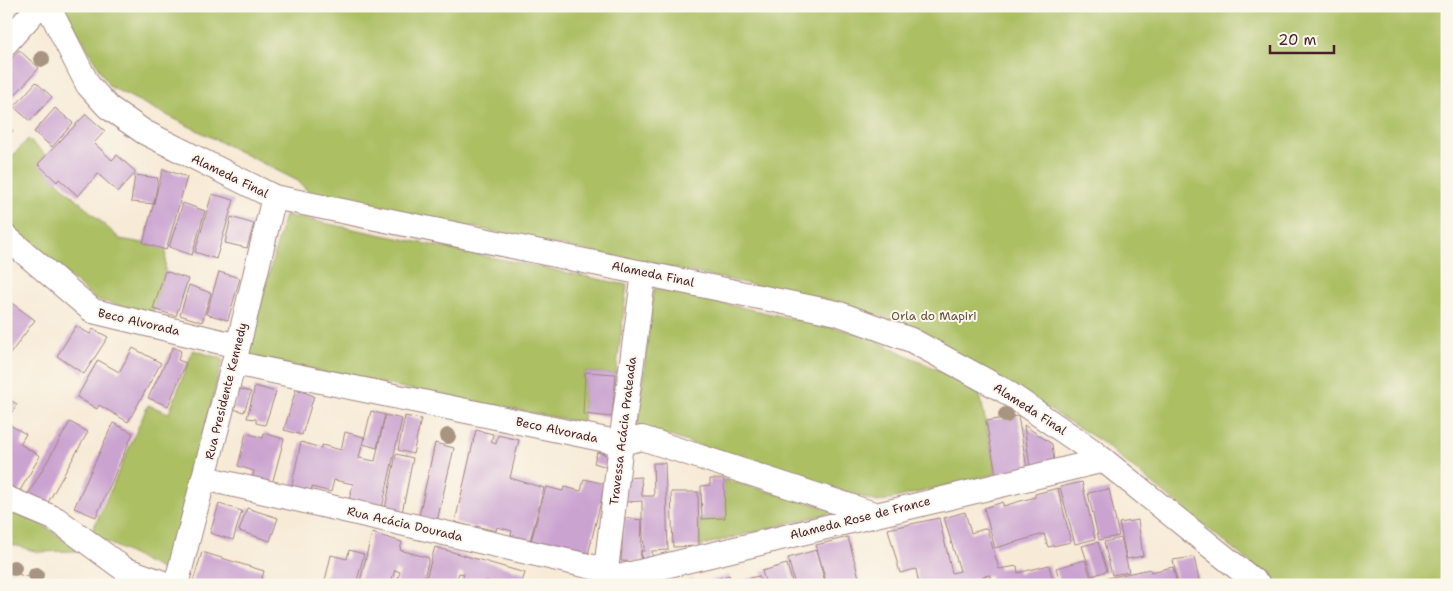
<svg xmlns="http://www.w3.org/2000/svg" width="1453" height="591" font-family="'Shantell Sans',sans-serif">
<rect width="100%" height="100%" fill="#fbf7ec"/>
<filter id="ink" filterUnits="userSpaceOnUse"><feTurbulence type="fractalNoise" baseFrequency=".02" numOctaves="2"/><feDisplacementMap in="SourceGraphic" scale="10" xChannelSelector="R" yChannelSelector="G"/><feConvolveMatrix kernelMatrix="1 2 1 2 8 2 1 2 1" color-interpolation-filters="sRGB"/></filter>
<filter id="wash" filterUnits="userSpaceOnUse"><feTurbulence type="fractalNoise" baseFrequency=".0096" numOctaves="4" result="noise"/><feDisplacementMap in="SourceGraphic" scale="20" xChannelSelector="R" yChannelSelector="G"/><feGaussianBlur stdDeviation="1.12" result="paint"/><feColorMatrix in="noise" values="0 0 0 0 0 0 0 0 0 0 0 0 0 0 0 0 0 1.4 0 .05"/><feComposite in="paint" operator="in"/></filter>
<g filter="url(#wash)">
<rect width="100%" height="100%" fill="#f7ead6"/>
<path fill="#acbf63" stroke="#7b6f47" d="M63,6h1384v579h-169l-182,-147 -182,-110 -72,-25 -532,-109 -12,-13 -189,-95z
M28,139l18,16 -8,9 82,75 23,4 23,7 -1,21 -13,43 -57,-15 -89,-76v-60z
M285,215l342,70 -11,89 -31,-2 -2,51 -337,-66z
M654,288l208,46 117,55 17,85 -118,28 -241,-76z
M193,350l30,9 -56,213 -76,-38 57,-129 21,8z
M724,479l114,32 -139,35v-27l25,-1z
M6,512c31,5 49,20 72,39l-40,1 -32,-9z"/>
<g id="blocks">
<path fill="#caa3d0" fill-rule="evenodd" d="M19,50l20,18 -33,37v-40z
M36,82l16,15 -22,24 -16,-14z
M55,108l18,15 -21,24 -18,-15z
M86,114l19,17 -11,12 18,17 5,-5 19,17 -18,20 -20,-18 -20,22 -19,-17 -2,3 -19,-18z
M6,125l7,6 -7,7z
M163,169l24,8 -21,73 -23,-7z
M135,175l23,3 -4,26 -23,-2z
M212,194l22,6 -18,59 -21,-7z
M183,203l22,8 -13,44 -23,-8z
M231,217l23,7 -7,24 -22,-5z
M165,271l23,8 -12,37 -23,-7z
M219,272l21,6 -12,42 -22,-6z
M189,285l22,8 -9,29 -22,-7z
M6,299l29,21 -25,34 -4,-3z
M76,326l14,8 3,-5 15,8 -24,37 -27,-18z
M173,347l8,4 -3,9 8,3 -18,43 -20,-8z
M133,348l28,15 -33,59 -29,-17 -2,4 -20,-12 21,-37 21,12z
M585,372l31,2 -4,43 -29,-3z
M255,386l21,6 -11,33 -9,-2v-4l-9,-1z
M240,389l11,3 -7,20 -11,-3z
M296,389l18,7 -12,39 -18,-5z
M6,398l11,6 -11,17z
M371,411l14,4 -8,33 -14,-4z
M385,415l17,4 -20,89 -34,-4 5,-20 -19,-4 -3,12 -19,-5 -2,7 -19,-5 10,-47 20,6 1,-3 19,5 4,-18 19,5 -5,21 16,3z
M405,416l16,3 -8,35 -15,-4z
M1018,416l9,52 -31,6 -10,-53z
M70,422l18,10 -42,74 -19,-10z
M6,423l20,11 -6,10 20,12 -22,38 -12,-7z
M113,423l20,10 -37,84 -22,-9z
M1024,425l28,19 2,18 -24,5z
M476,430l17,4 -2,8 5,2 2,-9 21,5 -9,38 34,10 -14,53 -19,-5 1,-5 -15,-4 -1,4 -20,-5v2l-21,-6z
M246,433l17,5 1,-5 20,6 -12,45 -20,-5 2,-8 -16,-5z
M435,443l19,5 -17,73 -18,-5z
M597,452l13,4 -3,11 -13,-4z
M396,454l17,4 -11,55 -17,-4z
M653,463h12l3,87 -16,1 1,12 -11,1 -1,-13 -1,11 -19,-1 3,-43 18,2v-19l-16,1 -1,-24 16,-1 1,19h12zM642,520l2,31h-3z
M584,479l21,5 -17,71 -57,-14 15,-54 17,4 1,-4 17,4z
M710,479h14l1,39 -23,1 -1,-33 9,-1z
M1082,482l13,57 -20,5 -15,-57z
M1058,488l13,54 -23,5 -4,-13 -49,14 -11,-40 19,-6v4l32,-9v-3z
M1109,489l10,47 -20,4 -11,-47z
M671,492h27l1,54 -26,1z
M219,504l23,7 -9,29 -23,-7z
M247,508l31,10 -8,23 -31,-10z
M965,512l6,21 16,-5 12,41 18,-3 1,7 31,-8 5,20h-63l-1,-10 -7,1 3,9h-67l-3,-16 -16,4 -12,-44 51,-11 13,55 8,-2 -16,-53z
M1138,520l5,36 -16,3 -8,-36z
M372,533l30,9 -2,8 29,8 -7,27h-26l4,-13 -5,-2 -5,15h-31z
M848,537l13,48h-34l-11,-40z
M1121,538l8,34 -17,3 -8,-33z
M1098,542l9,29 -15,5 -10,-30z
M435,547l90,26 -4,12h-34l1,-4h-2l-1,4h-25l4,-11 -5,-1 -4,12h-31z
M349,550l15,4 -8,31h-32l7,-30 16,4z
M816,550l10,35h-31l-7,-27z
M202,552l62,19 -4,14h-68z
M1194,557l6,28h-22l-5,-25z
M1085,560l7,21 -14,4h-17l-5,-17z
M787,564l6,21h-27l-4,-14z
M1173,567l4,18h-77l-2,-5 52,-11 1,3z
M6,571l30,8 -2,6h-28z
M729,575l3,10h-34v-1z
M759,576l3,9h-24l-1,-4z
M693,579l2,6h-22v-1z"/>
</g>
</g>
<g filter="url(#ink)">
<use href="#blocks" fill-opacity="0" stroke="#a08480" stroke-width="1"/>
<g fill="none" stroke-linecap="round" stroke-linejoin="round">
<g stroke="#a08480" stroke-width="26">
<path id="minor" d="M48,6l40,79 20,22 36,25 130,65 563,116 74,27 94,51 86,59 168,135
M6,43l33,-37
M6,237l87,74 145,35
M234,363l387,80 21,-5 232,76
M204,478l402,92
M6,498l50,21 68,50 45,16
M615,578l489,-118
M614,582l1,-4 -9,-8 15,-127 23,-170
M176,585l62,-239 36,-149"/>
</g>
<use href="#minor" stroke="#fff" stroke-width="24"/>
</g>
<g fill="#a89581">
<circle cx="42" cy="59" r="8"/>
<circle cx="1006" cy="415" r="8"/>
<circle cx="448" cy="436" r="8"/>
<circle cx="14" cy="568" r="8"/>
<circle cx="36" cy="575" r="8"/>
</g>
</g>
<g text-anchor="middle" stroke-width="4" stroke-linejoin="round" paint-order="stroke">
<g font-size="12" fill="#4a1f2b" stroke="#fbf7ec">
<text transform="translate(230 176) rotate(26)" y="4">Alameda Final</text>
<text transform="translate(653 274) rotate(12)" y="4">Alameda Final</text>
<text transform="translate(139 322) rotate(13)" y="4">Beco Alvorada</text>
<text transform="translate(226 391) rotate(-76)" y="4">Rua Presidente Kennedy</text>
<text transform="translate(1030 409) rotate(33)" y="4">Alameda Final</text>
<text transform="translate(557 430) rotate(12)" y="4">Beco Alvorada</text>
<text transform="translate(623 431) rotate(-83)" y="4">Travessa Acácia Prateada</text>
<text transform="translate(860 518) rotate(-14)" y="4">Alameda Rose de France</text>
<text transform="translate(405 524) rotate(13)" y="4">Rua Acácia Dourada</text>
</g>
<g font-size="12" fill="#674f3c" stroke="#fbf7ec">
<text x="934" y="320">Orla do Mapiri</text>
</g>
</g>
<rect width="1453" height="591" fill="none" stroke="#fbf7ec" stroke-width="25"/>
<path d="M1270 45v8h64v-8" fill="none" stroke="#4a1f2b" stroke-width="2.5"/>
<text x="1278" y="45" font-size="15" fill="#4a1f2b" stroke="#fbf7ec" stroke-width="4" paint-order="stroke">20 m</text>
</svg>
